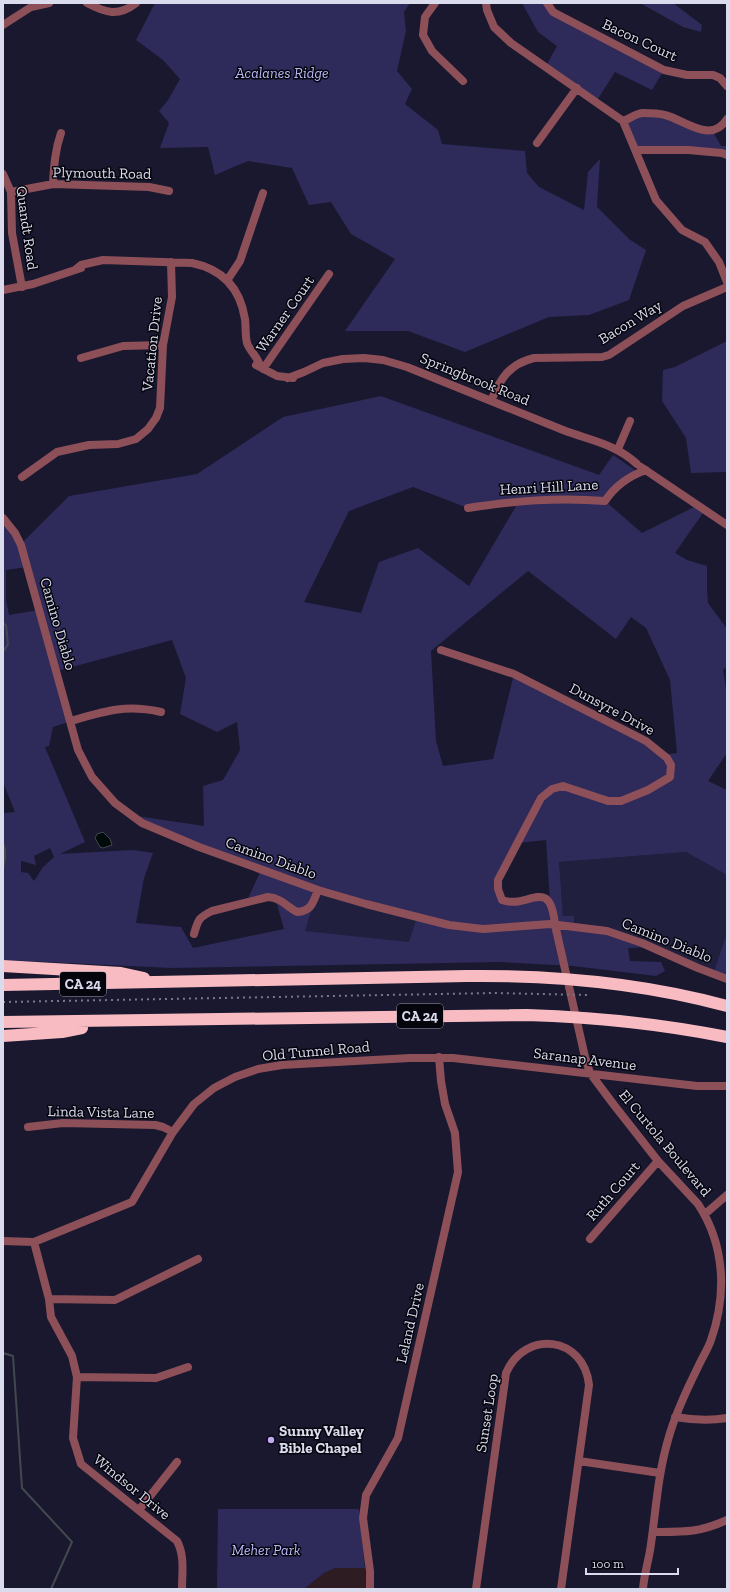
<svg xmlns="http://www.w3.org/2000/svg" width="730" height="1592" font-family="'Zilla Slab',serif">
<rect width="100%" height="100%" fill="#19182f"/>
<path fill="#201f3d" d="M686,852l41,23v58l-14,41 -71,-31 -60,-15 -19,-12 -4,-54z
M318,890l99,27 -8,26 -104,-12z"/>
<path fill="#2e1c23" d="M336,1568h29l1,21h-62l20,-16z"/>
<path fill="#2e2a5a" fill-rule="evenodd" d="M155,3h255l-6,9 2,19 -9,40 15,18 -7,15 33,26 4,14 83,7 2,22 12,14 45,23 4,-38 12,-13 -3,48 32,32 17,11 -17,50 -40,15 -40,2 -84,35 -57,-21h-63l50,-72 -44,-25 -20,-32 -22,3 -17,-37 -44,-7 -33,14 -7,-28 -48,1 9,-25 -10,-12 9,-11 12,-21 -17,-19 -27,-20z
M522,3h25l6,9 111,58 -12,20 -37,-18 -19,30 -50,-36 11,-20 -19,-14z
M640,3h33l29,22 -1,7 -18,-5z
M644,113l68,17 9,16h6v9l-91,-5 -13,-29z
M727,341v131l-36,1 -5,-35 -24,-37 1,-31 12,-3z
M381,396l218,79 14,-20 25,17 -33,29 37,32 56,-28 7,5 -30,43 12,7 20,6v24l1,13 19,26v37l-4,4 4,25v58l-19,28 19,9v85l-41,-23 -127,10 4,54h11v11l8,1 70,19 -24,1 2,13 31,1 4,9 -9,5 -83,-10 -72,-4 -330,6 -168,-8v-147l12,-1 -12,-30v-264l18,26 48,-48 128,-22 86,-57zM413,487l55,21 51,-7 -50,85 -51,-38 -39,14 -18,51 -57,-11 45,-91zM27,567l12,43 -30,5 -3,-15v-30zM528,571l88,68 15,-22 15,11 24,52 7,73 -15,2 -16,-14 -132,-67 -21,85 -50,7 -7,-25 -5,-90zM172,640l14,38 -6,36 37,18 20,-10 3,28 -17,30 -20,6 1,40 -74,-11 131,55 -15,33 22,-6 8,4 8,28 -91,19 -12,-21 -45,-4 8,-45 9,-25 -20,-3 -73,4 25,-12 -40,-95 4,-1 4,-19 18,-6 -14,-50zM546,840l4,62 -4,-3 -43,1 -5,-20 20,-37zM50,848l4,9 -11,10 -9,14 -6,-8 -7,-1v-11l15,4 -2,-9zM318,890l99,27 -8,25 -104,-11z
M727,933v46l-14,-5z
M218,1509h141l6,59h-30l-11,5 -20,16h-87z"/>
<path fill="#000a0b" stroke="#41494e" d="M103,832l7,7 2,6 -9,3 -3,-1 -5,-9 2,-4z"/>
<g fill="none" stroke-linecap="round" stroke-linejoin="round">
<path stroke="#41494e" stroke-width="2" d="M3,623l3,2 2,19 -5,8
M3,843c4,8 2,18 0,26
M3,1353l10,3 9,132 50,54 -21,47"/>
<path stroke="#8d5059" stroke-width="8" d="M87,3c19,10 31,14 49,0
M435,3l-10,14 -2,18 9,16 31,30
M486,3l1,7 7,17 17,16 112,78 33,79 26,30 23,12 14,20 8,20
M547,3l6,9 111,58 23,5h26l7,3 7,8
M3,25l28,-18 18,-4
M623,121c6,-2 14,-8 20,-8 7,0 15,0 22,2 18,4 46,30 62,4
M537,143l40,-55
M636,150h52l34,3 5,2
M3,174l8,18 1,41 10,54
M53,184c1,-18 2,-34 8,-51
M11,192l42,-8 96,3 20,4
M76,269l5,-4 22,-5 89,3c30,6 48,25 53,56 1,8 0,16 2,24 3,9 13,16 13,24
M228,279l12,-18 23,-68
M3,290l30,-6 48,-16
M81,358l42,-12 40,-1
M256,365l21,11 16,2
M263,369l66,-95
M288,378l16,-6 19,-9 20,-4 21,-1 19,2 24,7c52,21 104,42 156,63 26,10 53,14 74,34
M491,401c9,-22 18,-37 43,-43l68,-1 7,-2 74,-49 44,-19
M618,449l12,-28
M641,467l86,58
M22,477l35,-25 32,-7 29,-1 18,-5 12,-10 8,-11 4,-10 3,-63 9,-48 -1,-35
M468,508c47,-7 89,-11 137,-7 10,-15 24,-25 41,-31
M3,518l12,15 6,12 57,205 14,27 23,26 27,20 57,24 119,43 48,14 83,21 34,4 67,-5 57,7 35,12 56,25 29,11
M441,650l73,24 132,67 21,17 4,7 -1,12 -22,13 -27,11h-13l-45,-15 -11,3 -11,9 -43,82v9l4,11c26,10 48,-26 53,25l30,132 5,16 24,32 44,56 40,43c27,41 29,90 13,136 -3,9 -9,18 -13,27 -12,24 -23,47 -30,73 -10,34 -12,69 -17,104 -2,16 -7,30 -8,45
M71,721c34,-10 54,-17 90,-9
M194,934c4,-14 4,-16 18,-23l56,-14c13,1 18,9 29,15 15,-1 16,-10 21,-22
M28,1127l35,-4 92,2 8,2 10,5
M705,1214l22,-19
M590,1239l68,-78
M3,1241l31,1 98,-40 41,-70 21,-28 20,-16 21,-11 23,-8 24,-4 128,-7h43l244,28h30
M34,1242l15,57 2,18 21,39 5,21 -4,61 8,26 96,77c8,15 5,32 5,48
M49,1299l66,1 83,-41
M77,1377l79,1 32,-11
M675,1417c18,3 34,4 52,1
M579,1461l81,12
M139,1510l38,-48
M653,1532c30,0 46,1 74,-12
M370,1589v-18l-7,-53 3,-23 32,-57 60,-266 -3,-39 -10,-29 -4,-23 -2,-24
M476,1589l30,-216c19,-44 78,-37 83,12l-28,204"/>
<path stroke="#f9bbc2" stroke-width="12" d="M3,966l118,7 23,5
M3,985l464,-9c88,-1 175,7 260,30
M3,1022l524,-7c67,2 134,9 200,22
M3,1036l59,-4 20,-4"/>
<path stroke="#79798d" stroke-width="2" stroke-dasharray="2 4" stroke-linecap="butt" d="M3,1002l491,-9 94,2"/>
</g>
<circle fill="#c1a8f3" stroke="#05050e" stroke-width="1.5" cx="271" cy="1440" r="4"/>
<g text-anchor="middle" stroke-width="3" stroke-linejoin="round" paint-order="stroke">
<g fill="#05050e" stroke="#9a9ba9" stroke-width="1">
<rect x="60" y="972" width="46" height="24" rx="3"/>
<rect x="397" y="1004" width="46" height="24" rx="3"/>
</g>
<g font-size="14" font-weight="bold" fill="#dadbec">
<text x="83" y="989">CA 24</text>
<text x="420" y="1021">CA 24</text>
</g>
<g font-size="15" fill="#dadbec" stroke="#05050e">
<text transform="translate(640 40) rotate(25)" y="5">Bacon Court</text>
<text transform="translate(102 173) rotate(1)" y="5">Plymouth Road</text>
<text transform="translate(27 228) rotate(82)" y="5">Quandt Road</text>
<text transform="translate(285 314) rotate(-55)" y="5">Warner Court</text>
<text transform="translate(630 322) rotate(-31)" y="5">Bacon Way</text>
<text transform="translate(152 344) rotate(-84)" y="5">Vacation Drive</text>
<text transform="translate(475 379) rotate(22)" y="5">Springbrook Road</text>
<text transform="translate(549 487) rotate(-3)" y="5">Henri Hill Lane</text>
<text transform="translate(58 624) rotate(74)" y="5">Camino Diablo</text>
<text transform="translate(612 709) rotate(28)" y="5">Dunsyre Drive</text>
<text transform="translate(271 858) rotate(20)" y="5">Camino Diablo</text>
<text transform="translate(667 940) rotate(22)" y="5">Camino Diablo</text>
<text transform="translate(316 1051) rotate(-5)" y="5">Old Tunnel Road</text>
<text transform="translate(585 1059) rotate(7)" y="5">Saranap Avenue</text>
<text transform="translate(101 1112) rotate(1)" y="5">Linda Vista Lane</text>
<text transform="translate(665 1143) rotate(50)" y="5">El Curtola Boulevard</text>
<text transform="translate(613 1191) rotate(-49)" y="5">Ruth Court</text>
<text transform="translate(410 1323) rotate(-77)" y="5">Leland Drive</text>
<text transform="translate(487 1413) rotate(-81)" y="5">Sunset Loop</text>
<text transform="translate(132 1487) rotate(39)" y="5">Windsor Drive</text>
</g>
<g font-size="15" font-style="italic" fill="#b8b8f8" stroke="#05050e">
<text x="282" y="78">Acalanes Ridge</text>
<text x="266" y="1555">Meher Park</text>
</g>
<g font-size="15" font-weight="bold" fill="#dadbec" stroke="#05050e" text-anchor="start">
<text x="279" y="1436">Sunny Valley<tspan x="279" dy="17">Bible Chapel</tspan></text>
</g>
</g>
<rect width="730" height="1592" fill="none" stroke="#dadbec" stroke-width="8"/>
<path d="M586 1568v6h92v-6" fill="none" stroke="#dadbec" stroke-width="2"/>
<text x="592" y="1568" font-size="12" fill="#dadbec" stroke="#05050e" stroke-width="3" paint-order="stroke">100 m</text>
</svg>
